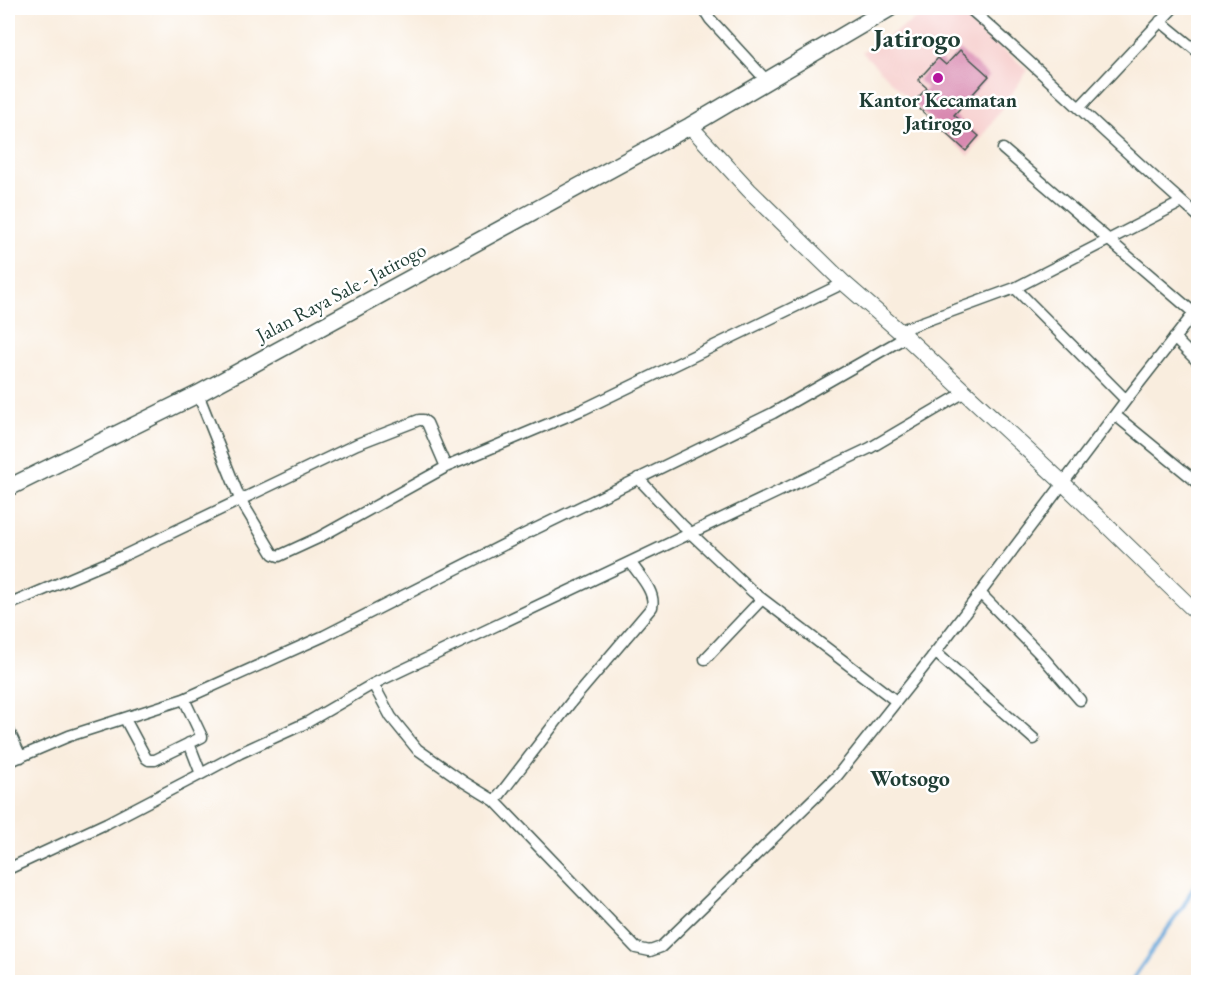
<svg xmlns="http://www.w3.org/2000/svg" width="1206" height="990" font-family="'EB Garamond',serif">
<rect width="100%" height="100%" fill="#fff"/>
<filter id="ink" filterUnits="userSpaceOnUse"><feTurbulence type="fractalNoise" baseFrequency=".0167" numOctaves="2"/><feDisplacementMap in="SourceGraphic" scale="12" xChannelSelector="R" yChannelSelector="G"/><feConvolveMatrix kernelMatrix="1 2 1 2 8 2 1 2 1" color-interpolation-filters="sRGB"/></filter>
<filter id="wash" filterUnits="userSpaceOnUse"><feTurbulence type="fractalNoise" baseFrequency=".008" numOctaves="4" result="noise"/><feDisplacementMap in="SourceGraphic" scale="24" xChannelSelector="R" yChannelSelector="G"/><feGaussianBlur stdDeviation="1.35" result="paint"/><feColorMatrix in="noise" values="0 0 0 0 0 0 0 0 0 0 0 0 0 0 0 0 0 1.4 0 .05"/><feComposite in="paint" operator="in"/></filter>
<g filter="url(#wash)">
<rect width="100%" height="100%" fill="#f9edde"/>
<path fill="#f7d0cf" d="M934,8h18l76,62 -59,86 -27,-23 -80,-81z"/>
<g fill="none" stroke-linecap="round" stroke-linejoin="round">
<path stroke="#67a7da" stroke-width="4" d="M1131,982c16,-25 34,-49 51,-74 6,-9 9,-19 16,-28"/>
</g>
<g id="blocks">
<path fill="#d98ab1" d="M960,50l29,26 -35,39 25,21 -13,15 -53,-48 14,-15 -9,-8 20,-22 8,7z"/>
</g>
</g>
<g filter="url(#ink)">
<use href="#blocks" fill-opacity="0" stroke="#40574e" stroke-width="1.5"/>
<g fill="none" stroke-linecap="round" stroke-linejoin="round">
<g stroke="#40574e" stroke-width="13">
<path id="minor" d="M703,8l7,11 56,61
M969,8c78,67 151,141 229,208
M1160,21l38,31
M1079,108l94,-100
M1003,149l191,164
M1015,288l111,112
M898,331l117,-43 167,-86
M1174,338l24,24
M198,394l42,105 33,55 6,2 39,-18 128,-71 138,-58 260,-126
M1115,415l83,68
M638,478l44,47 71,67 143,109
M980,593l61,62 39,45
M8,605l115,-49 234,-112 62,-24h4l4,3 19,44
M935,652l99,87
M705,659l57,-60
M373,684l18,33 26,32 47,33 31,19 141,147 14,3 11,-4 176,-171 94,-118 195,-258 72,-92
M125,719l21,39 3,2h6l47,-23 -18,-38
M8,729l13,28
M189,743l12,31 39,-21 66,-30 67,-39 497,-236 95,-56
M8,762l61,-26 115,-37 140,-63 203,-103 246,-120 133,-76
M495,801l77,-100 80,-94c4,-15 -13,-32 -21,-44
M8,869l99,-46 94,-49"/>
</g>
<g stroke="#40574e" stroke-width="17">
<path id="secondary" d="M690,126l59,64 95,93 62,54 157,146 135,131"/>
</g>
<g stroke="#40574e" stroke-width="19">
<path id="primary" d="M8,488l190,-94 492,-268 200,-118"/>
</g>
<use href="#minor" stroke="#fff" stroke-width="10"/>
<use href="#secondary" stroke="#fff" stroke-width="15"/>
<use href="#primary" stroke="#fff" stroke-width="16"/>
</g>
</g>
<circle fill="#b5179e" stroke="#fff" stroke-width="2" cx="938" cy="78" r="6"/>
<g text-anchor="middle" stroke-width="5" stroke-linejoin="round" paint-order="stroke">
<g font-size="20" font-weight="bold" fill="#1f3d34" stroke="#fff">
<text x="938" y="107">Kantor Kecamatan<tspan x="938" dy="23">Jatirogo</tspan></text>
</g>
<g font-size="20" fill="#1f3d34" stroke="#fff">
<text transform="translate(341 292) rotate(-28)" y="7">Jalan Raya Sale - Jatirogo</text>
</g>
<g font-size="22" font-weight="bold" fill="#1f3d34" stroke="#fff">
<text x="910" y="786">Wotsogo</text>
</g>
<g font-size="26" font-weight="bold" fill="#1f3d34" stroke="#fff">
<text x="917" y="47">Jatirogo</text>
</g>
</g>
<rect width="1206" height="990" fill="none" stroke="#fff" stroke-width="30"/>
</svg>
